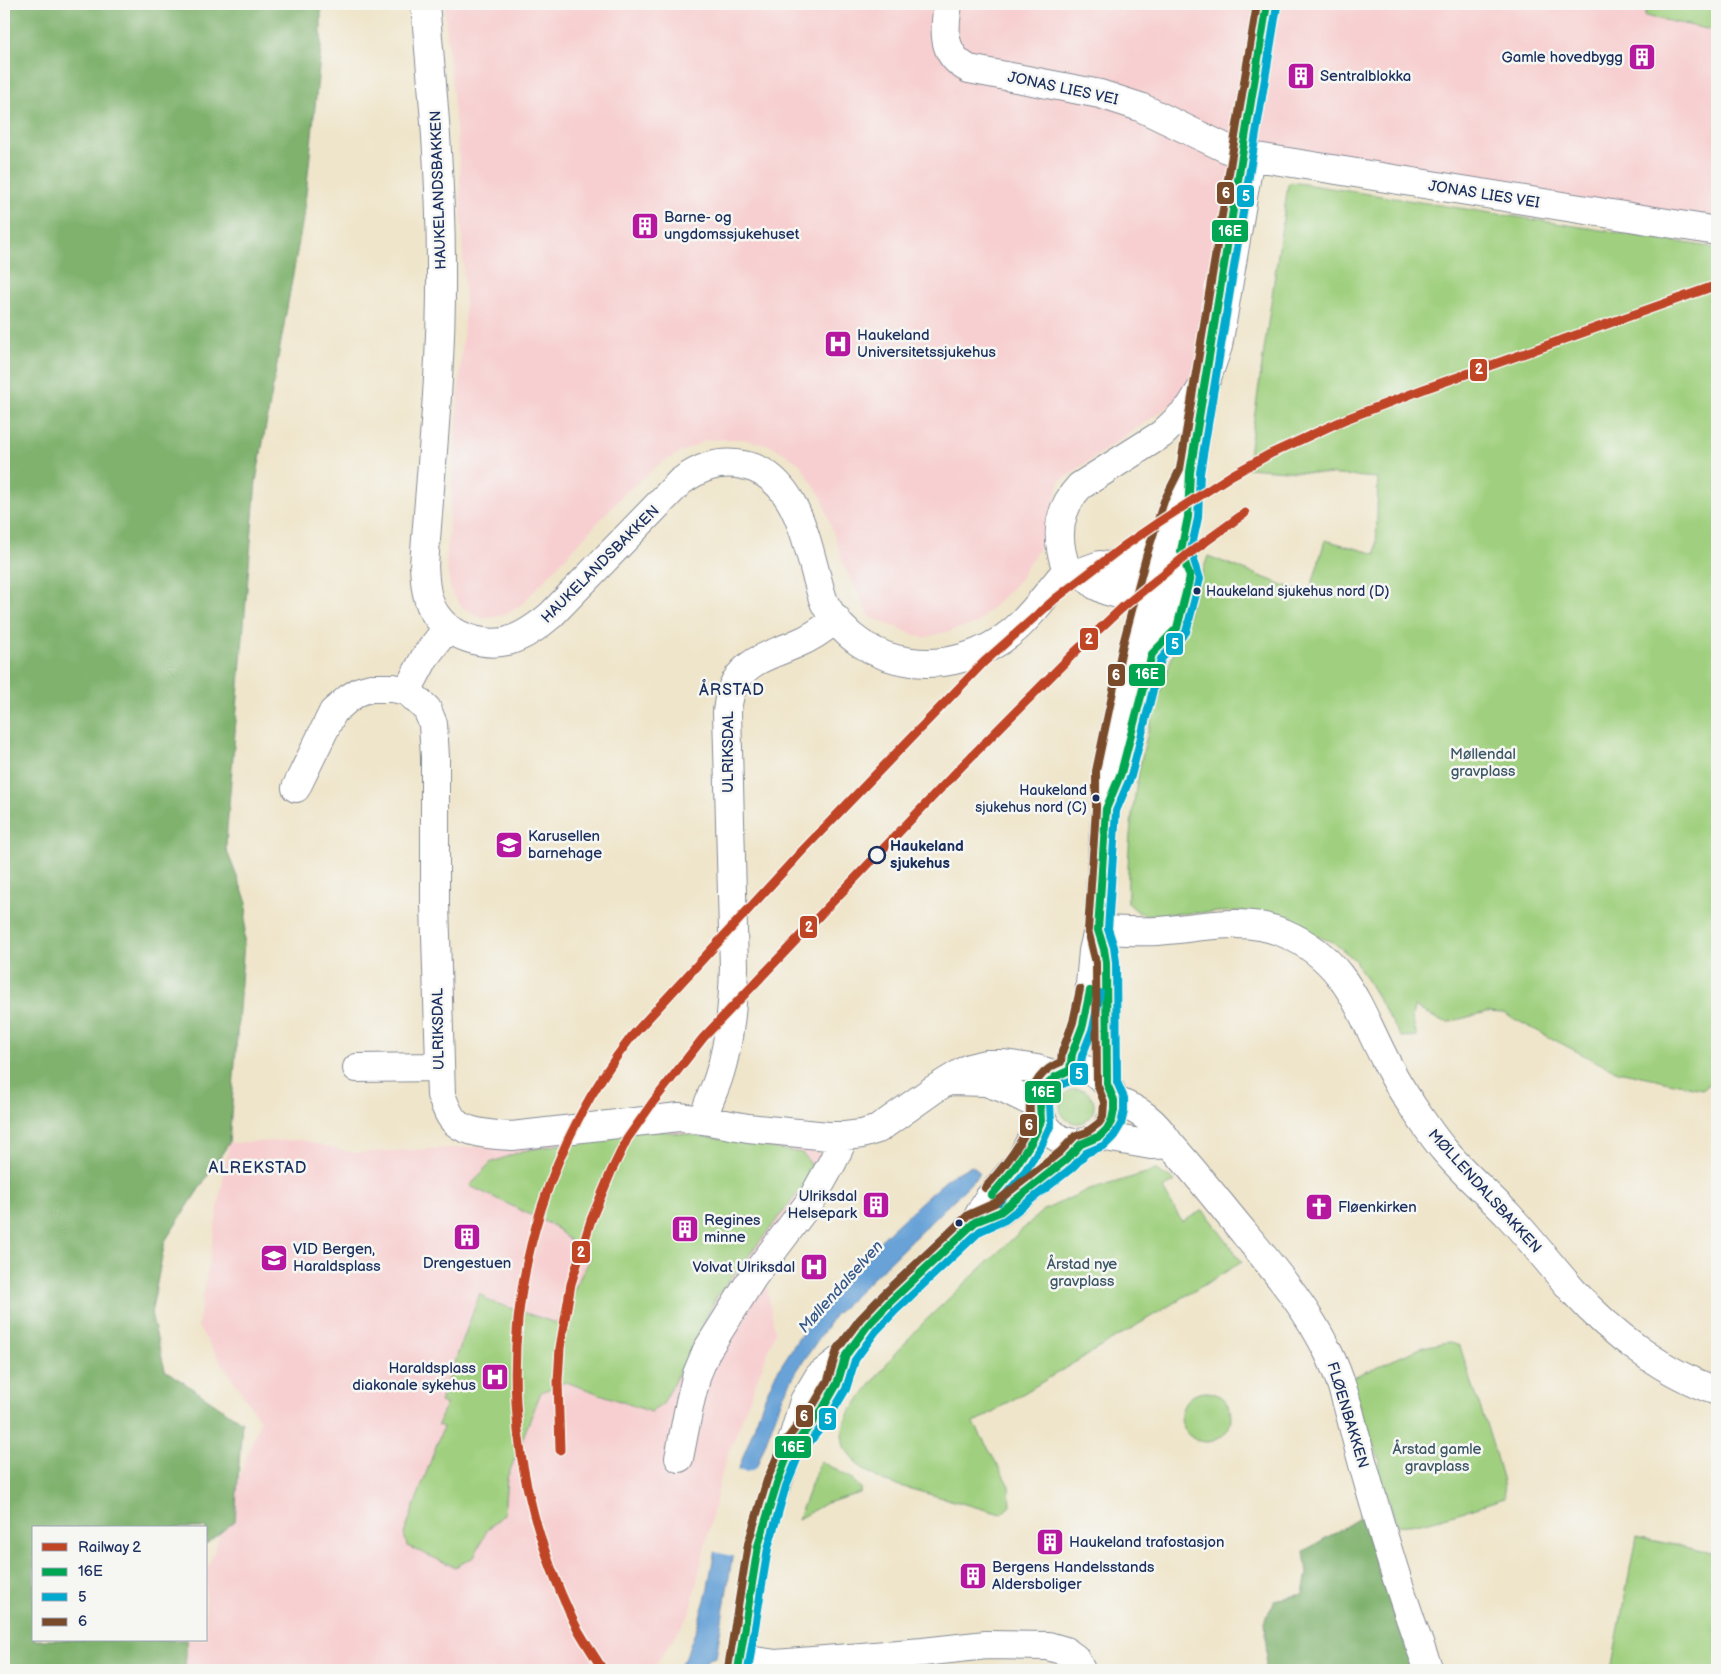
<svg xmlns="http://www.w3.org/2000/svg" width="1721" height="1674" font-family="'Balsamiq Sans',sans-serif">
<rect width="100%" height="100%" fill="#f6f6f2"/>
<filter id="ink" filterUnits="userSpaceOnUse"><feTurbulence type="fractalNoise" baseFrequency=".02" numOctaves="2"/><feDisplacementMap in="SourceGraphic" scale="10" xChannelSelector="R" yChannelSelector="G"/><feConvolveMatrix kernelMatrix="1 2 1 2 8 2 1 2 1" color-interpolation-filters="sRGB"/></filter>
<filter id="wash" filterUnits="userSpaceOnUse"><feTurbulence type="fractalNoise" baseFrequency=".0096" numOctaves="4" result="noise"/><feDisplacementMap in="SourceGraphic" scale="20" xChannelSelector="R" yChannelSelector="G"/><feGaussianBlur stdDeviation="1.12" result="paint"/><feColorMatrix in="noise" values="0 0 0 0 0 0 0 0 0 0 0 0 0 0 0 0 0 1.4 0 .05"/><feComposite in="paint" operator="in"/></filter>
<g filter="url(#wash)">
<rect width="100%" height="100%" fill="#efe5ca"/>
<path fill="#f7cfd0" d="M444,4h1273v227l-471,-75 -39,224 -147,101 -14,56 -29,46 -41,41 -53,14 -53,-21 -24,-46 -24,-73 -22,-34 -27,-18 -31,-7 -36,1 -44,22 -37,31 -102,110 -19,12 -20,4 -21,-11 -12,-16 -5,-29 19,-256 -6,-149z
M700,1127l112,19 20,17 -66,120 9,50 -51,132 -35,150 -37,55h-479l10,-30h23v-67l54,-153 -62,-93 31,-184 72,-3 53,13 156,-8z"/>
<path fill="#a0d07f" stroke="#5e806e" d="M1645,4h72v27l-72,-15 1,-7 -2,-1z
M1291,182l426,66v832l-15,9 -84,-18 -19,-8 -96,-50 -16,-1 -38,10 -9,-1 -26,-15 -2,13 5,17 -16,1 -47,-78 -21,-17 -90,-31 -97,4 -8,-3 -10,-9c-2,-60 7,-128 24,-185 16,-55 38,-108 56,-162l101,39 16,-55 51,14 2,-76 -131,-10 41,-283z
M1060 1106a17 17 0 1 1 34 0a17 17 0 1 1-34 0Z
M646,1129l76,10 80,14 14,17 -99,126 -54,108 -12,8 -85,-30 -25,10 -34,86 -3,36 -17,16 -13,27 -19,10 -48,-21 -3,-12 39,-107 -5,-2 8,-21 -6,-2 40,-109 9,8 67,22 34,-64 -36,-33 -84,-40 20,-23 32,-12z
M1156,1170l19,11 -12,8 19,33 21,-12 39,52 -268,161 35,63 1,20 -9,8 -119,-33 -24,-16 -14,-18 -2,-12 3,-14 5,-10 46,-59 30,-32 116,-109 41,-19z
M1448,1342l12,4c10,36 25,70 35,107 4,15 9,29 10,45 -22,6 -89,31 -108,27l-19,-55 2,-10 -15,-34 -14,-48 72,-31z
M1181 1417a25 25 0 1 1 50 0a25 25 0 1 1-50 0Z
M820,1461l29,16 12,11 -1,5 -34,10 -28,16z
M1636,1537l81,17v116h-106z"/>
<path fill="#80b26e" stroke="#4e7066" d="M4,4h317v44l-17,165 -48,268 -29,347 -1,21 21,53 -18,241 -64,98 -14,73 14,56 77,52 -7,99 -29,23v-16h-172v112h153l-2,30h-163l-18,-5z
M1361,1517l33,99 21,54h-150l2,-17 -3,-31 11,-22 28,-6 4,-21 -3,-22z"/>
<path fill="#67a2d7" stroke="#41689a" d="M972,1166l7,6v3l-145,141 -38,56 -13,24 -25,67 -24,83 -18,111 -8,2 -8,11h-25l10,-11 12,-32 10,-34 10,-55 11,-40 37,-101 10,-22 40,-62 34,-43 68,-64 35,-31z"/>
<path fill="#efe5ca" d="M761,1461l-26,96 -23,-6 13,-54 10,-27 12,2 8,-3z"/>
</g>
<g filter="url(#ink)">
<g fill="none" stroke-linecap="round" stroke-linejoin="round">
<path stroke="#c5c1b4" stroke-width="28" stroke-dasharray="28 14" stroke-linecap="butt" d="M1238,177l29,-173
M1190,472l15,-92"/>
<g stroke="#858a94" stroke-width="30">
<path id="minor" d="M425,4c8,88 16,176 16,264 1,100 -10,199 -17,298 1,17 2,35 12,49 14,21 47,32 72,26 17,-5 30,-15 43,-26l129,-133c19,-14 38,-22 63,-17 50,9 62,69 73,110 3,9 5,21 9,29 38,69 129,76 187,28 21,-17 37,-42 55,-62
M948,4c-4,26 -7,51 21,65l131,25 40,13 96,46 14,3
M1067,570c-12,-31 -10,-60 13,-84l82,-52 28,-27 16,-26 12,-35 32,-190 467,75
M1067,570l14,2 14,13 12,6 38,10 22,-7 -15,-19 -31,-7 -21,-3 -19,7
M407,691l18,-34 22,-29
M296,788l37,-76 16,-14 11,-7 11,-3h22l14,3 20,18 6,15 2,33v147l6,191c4,9 7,21 15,28 13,11 40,12 56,13l167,-19 24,3 45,8 80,8h17l17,-2 16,-5 55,-39 36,-22 16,-4h19l33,5 19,6
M1098,930c20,0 39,2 59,1 43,-3 86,-15 127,2 66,28 76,82 107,138 6,12 14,24 22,36 10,15 20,30 32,44 19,23 43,43 64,65 23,25 43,51 65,76 37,41 91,82 143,99
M357,1068l82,-1
M951,1081l35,1 17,6 37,18
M1114,1100c26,10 40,20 56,44 26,29 50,60 75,90 31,38 62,74 83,118 18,36 25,78 36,116 19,68 39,136 65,202
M703,1120c4,-15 10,-27 15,-41 12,-35 15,-75 16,-112l-7,-255c1,-10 3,-21 8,-30 13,-23 39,-28 61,-38 15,-6 28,-15 40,-25
M1100,1136l51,9 19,-1
M679,1458l11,-56 7,-28 10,-24 46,-73 59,-78 20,-36 13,-27
M740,1659l36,5 147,-12 63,-7 62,1 17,5 10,7 6,12"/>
</g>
<g stroke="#858a94" stroke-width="30">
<path id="major" d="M1110,566l37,-18 17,-15
M1138,704l36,-135c10,-27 14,-52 15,-80
M1106,973l1,111
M1040 1106a37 37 0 1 1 74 0a37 37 0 1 1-74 0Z
M1070,1070l2,-16 11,-29 5,-18 5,-56 5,-21 5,-89 3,-32v-37l7,-34 20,-92 23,-86 17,-55 17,-33
M977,1221l23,-9 67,-53 14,-15
M799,1439l23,-29 15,-26 9,-29
M738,1670l20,-124 15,-51 16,-43 15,-51 15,-25 27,-21 22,-30 22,-23 85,-80 13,-23 32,-38 22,-42"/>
</g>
<use href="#minor" stroke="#fff" stroke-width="28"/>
<use href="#major" stroke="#fff" stroke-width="28"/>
<g stroke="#f6f6f2" stroke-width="11">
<path id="bus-1" d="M992,1195l21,-25 19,-29 9,-20 -1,-18 5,-16 10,-10 15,-7 2,-16 11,-29 7,-34
M738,1670l20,-124 19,-63 12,-31 33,-42 15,-26 9,-29 22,-30 22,-23 85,-80 25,-10 67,-53 14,-15 19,-8 7,-7 5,-9 2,-10v-10l-7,-16 -1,-122 -2,-13 -6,-19 8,-121 15,-36 31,-119 25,-26 13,-51 -9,-26 7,-34 2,-45 77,-468"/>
</g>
<g stroke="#f6f6f2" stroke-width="11">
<path id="bus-2" d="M999,1202l23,-26 19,-30 10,-22 -1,-20 4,-12 6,-7 15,-6 4,-5 3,-18 11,-28 7,-35
M748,1670l20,-122 18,-62 12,-29 32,-41 16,-27 9,-29 21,-29 21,-22 83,-78 25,-11 68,-53 13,-14 19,-8 9,-9 7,-12 3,-13v-13l-7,-16 -1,-120 -2,-15 -6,-18 8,-118 15,-35 30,-117 25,-27 14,-53 -9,-29 7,-32 2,-45 77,-467"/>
</g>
<g stroke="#f6f6f2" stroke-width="11">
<path id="bus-3" d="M985,1188c16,-18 32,-37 42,-59 5,-12 2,-15 3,-26 1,-19 13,-34 31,-41l1,-10 11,-30 7,-33
M728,1668l20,-124 19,-64 14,-33 33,-43 14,-24 9,-30 23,-31 23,-24 85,-80 27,-12 65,-51 15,-16 12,-4 12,-9 4,-6 1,-15 -7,-18 -1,-121 -8,-33 8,-121v-38l27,-127 23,-87 18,-56 16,-32 77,-465"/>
</g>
<use href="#bus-1" stroke="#00a651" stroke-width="8"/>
<use href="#bus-2" stroke="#00a9ce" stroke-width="8"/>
<use href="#bus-3" stroke="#7a4b2a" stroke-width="8"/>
<g stroke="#f6f6f2" stroke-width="12">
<path id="rail-1" d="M560,1450l-2,-69 2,-33 11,-64 20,-64 20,-48 16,-33 26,-37 50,-64 259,-272 114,-115 47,-44 64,-52 58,-42
M603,1670c-10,-17 -23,-34 -31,-52 -31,-66 -53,-142 -56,-215 -7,-130 35,-264 116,-367l171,-186 181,-188 71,-63 69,-53 35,-24 73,-47 38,-21 76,-35 78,-30 293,-104"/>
</g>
<use href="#rail-1" stroke="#bf4525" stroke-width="9"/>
</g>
</g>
<defs>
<g id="building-square" transform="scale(1.4375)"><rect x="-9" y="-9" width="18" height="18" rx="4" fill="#b5179e" stroke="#f6f6f2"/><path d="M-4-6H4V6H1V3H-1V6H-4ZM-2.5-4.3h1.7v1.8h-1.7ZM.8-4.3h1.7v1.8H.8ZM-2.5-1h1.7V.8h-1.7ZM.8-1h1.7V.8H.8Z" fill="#fff"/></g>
<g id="hospital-square" transform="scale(1.4375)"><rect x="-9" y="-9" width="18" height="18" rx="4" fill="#b5179e" stroke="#f6f6f2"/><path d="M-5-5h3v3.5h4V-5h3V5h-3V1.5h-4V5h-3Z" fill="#fff"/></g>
<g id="school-square" transform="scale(1.4375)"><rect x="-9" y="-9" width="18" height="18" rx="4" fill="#b5179e" stroke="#f6f6f2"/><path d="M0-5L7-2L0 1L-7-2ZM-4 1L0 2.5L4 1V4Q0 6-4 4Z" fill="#fff"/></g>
<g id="church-square" transform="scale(1.4375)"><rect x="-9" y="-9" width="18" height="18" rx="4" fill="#b5179e" stroke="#f6f6f2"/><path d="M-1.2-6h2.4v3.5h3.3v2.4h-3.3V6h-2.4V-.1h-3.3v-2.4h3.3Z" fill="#fff"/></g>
<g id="university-square" transform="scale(1.4375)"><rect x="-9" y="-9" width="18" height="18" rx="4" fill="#b5179e" stroke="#f6f6f2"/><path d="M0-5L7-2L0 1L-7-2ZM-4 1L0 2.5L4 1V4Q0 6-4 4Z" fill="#fff"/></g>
</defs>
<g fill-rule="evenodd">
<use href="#building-square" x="1642" y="57"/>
<use href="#building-square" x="1301" y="76"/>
<use href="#building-square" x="645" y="226"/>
<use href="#hospital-square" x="838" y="344"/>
<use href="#school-square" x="509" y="845"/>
<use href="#building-square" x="876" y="1205"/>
<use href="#church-square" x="1319" y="1207"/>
<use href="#building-square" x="685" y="1229"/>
<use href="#building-square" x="467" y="1237"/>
<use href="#university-square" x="274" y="1258"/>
<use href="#hospital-square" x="814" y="1267"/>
<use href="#hospital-square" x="495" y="1377"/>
<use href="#building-square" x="1050" y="1542"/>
<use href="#building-square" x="973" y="1576"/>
</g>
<g fill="#1b2f5e" stroke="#f6f6f2" stroke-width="2">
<circle cx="1197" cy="591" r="4.5"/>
<circle cx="1096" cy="798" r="4.5"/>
<circle cx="959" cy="1223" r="4.5"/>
</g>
<circle fill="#f6f6f2" stroke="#1b2f5e" stroke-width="2.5" cx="877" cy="855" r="8"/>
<g text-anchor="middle" stroke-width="5" stroke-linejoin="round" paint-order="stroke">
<g font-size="14" fill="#1b2f5e" stroke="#f6f6f2" text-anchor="start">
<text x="1206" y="596">Haukeland sjukehus nord (D)</text>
<text x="1087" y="795" text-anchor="end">Haukeland<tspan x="1087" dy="17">sjukehus nord (C)</tspan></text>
</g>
<g font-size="15" fill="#1b2f5e" stroke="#f6f6f2" text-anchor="start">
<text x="1623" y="62" text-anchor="end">Gamle hovedbygg</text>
<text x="1320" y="81">Sentralblokka</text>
<text x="664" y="222">Barne- og<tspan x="664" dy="17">ungdomssjukehuset</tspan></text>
<text x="857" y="340">Haukeland<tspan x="857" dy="17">Universitetssjukehus</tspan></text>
<text x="528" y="841">Karusellen<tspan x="528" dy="17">barnehage</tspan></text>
<text x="857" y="1201" text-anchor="end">Ulriksdal<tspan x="857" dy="17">Helsepark</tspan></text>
<text x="1338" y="1212">Fløenkirken</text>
<text x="704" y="1225">Regines<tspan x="704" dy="17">minne</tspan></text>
<text x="293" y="1254">VID Bergen,<tspan x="293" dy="17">Haraldsplass</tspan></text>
<text x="467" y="1268" text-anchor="middle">Drengestuen</text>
<text x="795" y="1272" text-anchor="end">Volvat Ulriksdal</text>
<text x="476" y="1373" text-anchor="end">Haraldsplass<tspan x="476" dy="17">diakonale sykehus</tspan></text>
<text x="1069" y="1547">Haukeland trafostasjon</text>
<text x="992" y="1572">Bergens Handelsstands<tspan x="992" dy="17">Aldersboliger</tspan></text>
</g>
<g font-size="15" fill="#1b2f5e" stroke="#f6f6f2">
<text transform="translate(1063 88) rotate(12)" y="5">JONAS LIES VEI</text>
<text transform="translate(438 190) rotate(-92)" y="5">HAUKELANDSBAKKEN</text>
<text transform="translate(1484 194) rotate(9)" y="5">JONAS LIES VEI</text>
<text transform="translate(600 564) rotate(-45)" y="5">HAUKELANDSBAKKEN</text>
<text transform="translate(728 752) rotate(-90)" y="5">ULRIKSDAL</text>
<text transform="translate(438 1029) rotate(-91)" y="5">ULRIKSDAL</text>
<text transform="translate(1485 1191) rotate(48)" y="5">MØLLENDALSBAKKEN</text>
<text transform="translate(1348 1415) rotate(73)" y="5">FLØENBAKKEN</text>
</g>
<g font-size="15" fill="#3c5766" stroke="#f6f6f2">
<text x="1483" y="759">Møllendal<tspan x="1483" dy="17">gravplass</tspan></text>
<text x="1082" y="1269">Årstad nye<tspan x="1082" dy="17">gravplass</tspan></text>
<text x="1437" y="1454">Årstad gamle<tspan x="1437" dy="17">gravplass</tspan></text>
</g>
<g font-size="15" font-weight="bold" fill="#1b2f5e" stroke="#f6f6f2" text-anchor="start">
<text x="890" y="851">Haukeland<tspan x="890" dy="17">sjukehus</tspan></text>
</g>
<g font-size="16" letter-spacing="1" fill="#1b2f5e" stroke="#f6f6f2">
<text x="732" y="695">ÅRSTAD</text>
<text x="258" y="1173">ALREKSTAD</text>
</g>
<g font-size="16" font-style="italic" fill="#365788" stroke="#f6f6f2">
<text transform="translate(840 1286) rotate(-48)" y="6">Møllendalselven</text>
</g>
</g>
<g stroke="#f6f6f2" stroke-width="2">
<rect x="1216" y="181" width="19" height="24" rx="5" fill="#7a4b2a"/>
<rect x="1236" y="184" width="19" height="24" rx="5" fill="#00a9ce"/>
<rect x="1211" y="219" width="38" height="24" rx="5" fill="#00a651"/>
<rect x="1469" y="358" width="19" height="24" rx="5" fill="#bf4525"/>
<rect x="1079" y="627" width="20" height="24" rx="5" fill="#bf4525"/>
<rect x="1165" y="632" width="19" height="24" rx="5" fill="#00a9ce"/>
<rect x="1128" y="663" width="38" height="24" rx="5" fill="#00a651"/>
<rect x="1107" y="663" width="19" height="24" rx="5" fill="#7a4b2a"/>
<rect x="799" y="915" width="19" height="24" rx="5" fill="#bf4525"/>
<rect x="1069" y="1062" width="20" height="24" rx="5" fill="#00a9ce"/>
<rect x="1024" y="1080" width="38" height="24" rx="5" fill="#00a651"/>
<rect x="1019" y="1113" width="19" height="24" rx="5" fill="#7a4b2a"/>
<rect x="571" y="1240" width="20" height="24" rx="5" fill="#bf4525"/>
<rect x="795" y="1404" width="19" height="24" rx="5" fill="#7a4b2a"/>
<rect x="818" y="1407" width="19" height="24" rx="5" fill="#00a9ce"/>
<rect x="774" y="1435" width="38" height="24" rx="5" fill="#00a651"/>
</g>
<g font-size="14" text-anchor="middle" font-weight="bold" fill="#fff">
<text x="1226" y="198">6</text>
<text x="1246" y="201">5</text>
<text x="1230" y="236">16E</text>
<text x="1479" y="374">2</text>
<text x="1089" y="644">2</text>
<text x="1175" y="649">5</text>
<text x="1147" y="679">16E</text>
<text x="1116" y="680">6</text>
<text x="809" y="932">2</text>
<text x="1079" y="1079">5</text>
<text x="1043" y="1097">16E</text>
<text x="1029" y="1130">6</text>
<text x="581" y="1257">2</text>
<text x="804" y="1421">6</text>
<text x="828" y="1424">5</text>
<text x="793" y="1452">16E</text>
</g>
<rect width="1721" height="1674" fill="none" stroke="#f6f6f2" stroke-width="20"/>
<rect x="32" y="1526" width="175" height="115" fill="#f6f6f2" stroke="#9ea6b7"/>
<rect x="42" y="1543" width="25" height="8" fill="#bf4525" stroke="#9ea6b7"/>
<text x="78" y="1552" font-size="15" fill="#1b2f5e">Railway 2</text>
<rect x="42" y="1568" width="25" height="8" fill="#00a651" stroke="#9ea6b7"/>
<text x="78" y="1576" font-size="15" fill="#1b2f5e">16E</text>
<rect x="42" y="1593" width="25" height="8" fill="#00a9ce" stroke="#9ea6b7"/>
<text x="78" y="1602" font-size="15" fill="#1b2f5e">5</text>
<rect x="42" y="1618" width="25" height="8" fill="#7a4b2a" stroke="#9ea6b7"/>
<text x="78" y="1626" font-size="15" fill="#1b2f5e">6</text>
</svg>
